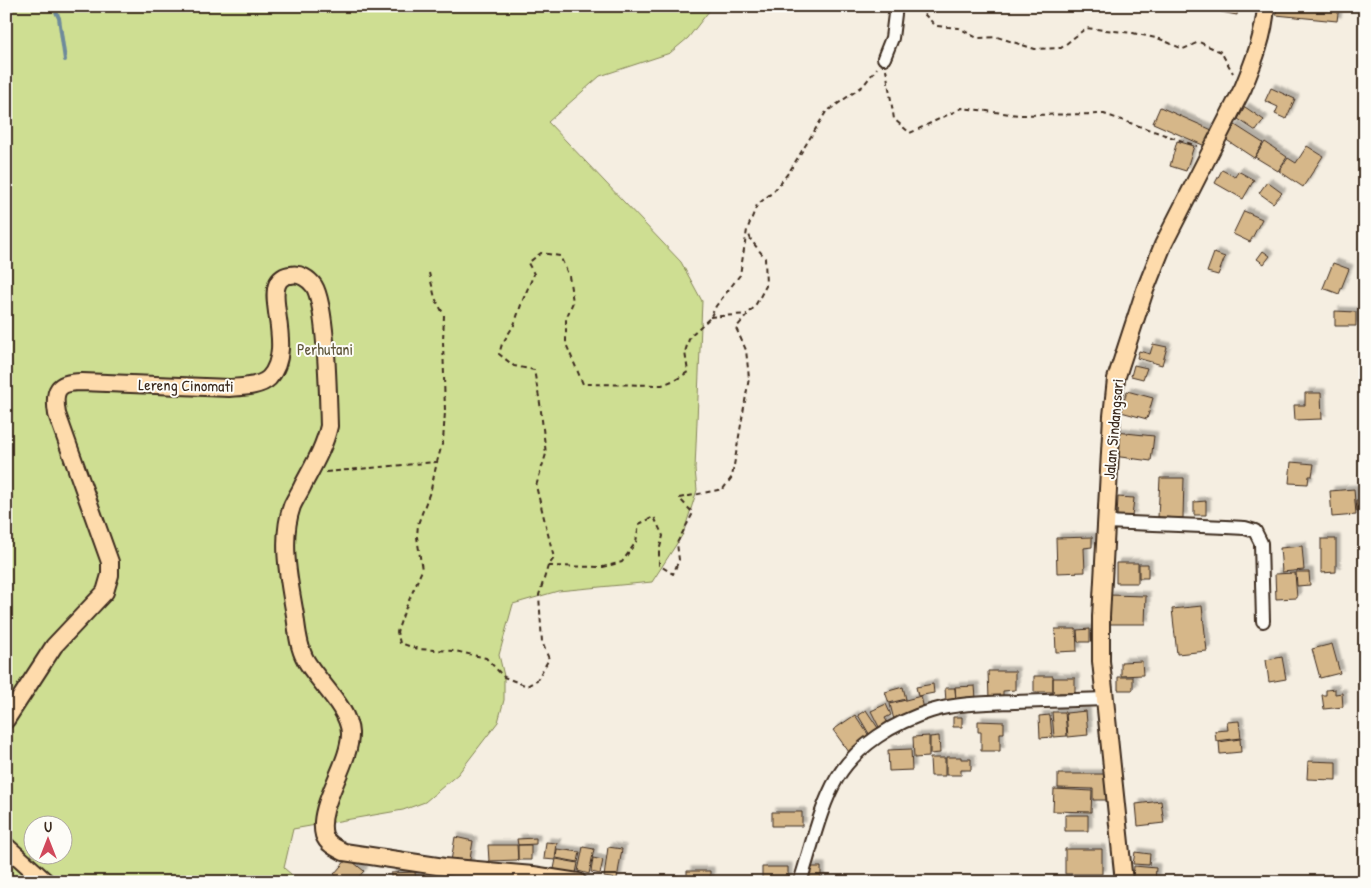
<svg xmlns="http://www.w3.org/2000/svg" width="1371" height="888" font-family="'Patrick Hand',sans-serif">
<defs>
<filter id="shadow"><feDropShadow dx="4" dy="-4" stdDeviation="1" flood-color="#0004"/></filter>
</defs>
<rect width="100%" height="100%" fill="#f5eee1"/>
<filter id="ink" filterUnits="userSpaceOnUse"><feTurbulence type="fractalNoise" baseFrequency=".02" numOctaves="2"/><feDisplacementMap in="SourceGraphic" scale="10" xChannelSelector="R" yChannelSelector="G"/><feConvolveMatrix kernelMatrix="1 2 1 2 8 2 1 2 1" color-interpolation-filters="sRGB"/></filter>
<g filter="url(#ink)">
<path fill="#cede92" stroke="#848458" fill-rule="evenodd" d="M6,6h707l-25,32 -18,15 -70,23 -52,46 133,140 21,39 -7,168 2,21 -14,44 -31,48 -94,9 -45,13 -14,51 5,21v24l-6,22 -40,52 -33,28 -22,8 -110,19 -9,39 16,14h-294zM32,826h30v30h-30z"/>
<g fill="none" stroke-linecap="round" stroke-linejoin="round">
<path stroke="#6e8a9b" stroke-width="4" d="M53,6l6,12 6,42"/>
</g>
<path fill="#d6b789" stroke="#3b2a1e" filter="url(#shadow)" d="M1222,6h16l-1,9 -16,-3z
M1277,6h62l-2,15 -61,-6z
M1271,88l24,11 -9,20 -11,-5 3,-7 -13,-6z
M1160,107l52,23 -7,16 -52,-23z
M1245,107l19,13 -8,11 -18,-12z
M1235,125l28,18 -9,15 -29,-19z
M1177,141l17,5 -8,25 -16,-5z
M1265,142l22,15 -9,14 -23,-14z
M1307,146l16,10 -20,31 -24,-16 9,-13 8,5z
M1222,170l13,7 3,-6 16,9 -11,19 -28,-16z
M1267,182l15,11 -9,10 -14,-10z
M1244,211l18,8 -12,23 -17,-8z
M1263,251l7,5 -6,8 -7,-5z
M1214,253l11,4 -7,18 -11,-3z
M1333,263l16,6 -10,25 -16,-6z
M1335,311l21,1v14h-21z
M1153,344l14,3 -5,18 -25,-7 2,-7 11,3z
M1134,365l13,3 -4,11 -12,-3z
M1127,391l26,7 -6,21 -26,-7z
M1305,393h16l1,26 -27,1 -1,-15h11z
M1116,432l38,4 -3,25 -38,-5z
M1291,462l23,2 -2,12h-3l-1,8 -19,-1z
M1160,478h24l-1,40 -25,-1z
M1354,489l2,26 -24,2 -2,-26z
M1118,497l16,1 -2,19 -15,-1z
M1356,500h9v11l-8,1z
M1206,501v14h-12v-13z
M1092,537v10l-8,1 1,24 -28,1 -1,-35z
M1321,539h15v33l-15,1z
M1302,546l2,24 -22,2 -2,-24z
M1116,563h22v20h-22z
M1139,564h9v14h-9z
M1296,572h13l1,13 -13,1z
M1295,573l2,25 -21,1 -1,-25z
M1109,595l37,1 -1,28h-36z
M1202,606l5,45 -30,3 -5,-45z
M1055,629h21l1,22 -21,1z
M1090,629v13h-12l-1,-12z
M1332,644l8,29 -20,5 -8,-29z
M1282,657l4,22 -17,3 -3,-22z
M1142,661l1,14 -22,1v-14z
M988,671h27v19l-12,1v7l-14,1z
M1034,676h19v16h-19z
M1118,677h15v13h-15z
M1053,678h22v15h-16v5h-9v-5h3z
M933,684l1,9 -16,3 -2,-9z
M975,686l1,12 -20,2 -1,-13z
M903,687l3,12 -17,4 -4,-11z
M945,688h10l1,13 -10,1z
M1335,689v5l7,-1 1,14 -19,2 -2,-14h4v-5z
M921,696l3,13 -19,4 1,4 -12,3 -4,-16z
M886,704l5,11 -6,3 5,9 -9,4 -10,-20z
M866,710l14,21 -9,6 -13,-22z
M1086,711l2,24 -20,2 -2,-24z
M1052,712h13l2,24 -13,1z
M855,715l15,22 -21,15 -16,-22z
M1050,715l2,22 -12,1 -1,-22z
M953,717h9v10h-9z
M978,721l26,1v11h-4v18h-19v-19h-3z
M1239,721l2,17 -25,3 -1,-10 13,-1 -1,-8z
M929,736v21l-15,1 -1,-21z
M939,736l1,17 -10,1v-17z
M1240,739l1,13 -21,2 -1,-12z
M911,749l1,21 -23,1 -1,-21z
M946,757h15v2h10v11h-10v5h-15z
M930,758h15v18h-14z
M1308,761l28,1v18l-29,-1z
M1058,774h49v26h-14v-11l-35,-1z
M1054,789l38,2 -1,21 -38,-1z
M1161,801l3,22 -26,3 -2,-22z
M772,812h30v14h-30z
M1065,815h23v16h-23z
M455,837l18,4 -4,24 -18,-4z
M536,838v6l-18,1 -1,-6z
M546,842l11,1 -2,17 -11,-1z
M488,845h29l1,15 -29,1z
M518,845h13v15h-13z
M583,847l11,2 -5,25 -11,-3z
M608,847l14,2 -5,30 -13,-2z
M557,849l23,3 -2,10 -22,-4z
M1065,849h37v25h-37z
M1135,852l15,2 -1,11 -16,-1z
M348,858l16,13 -10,11h-11l-9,-8z
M593,858l10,2 -3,14 -9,-2z
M556,859l22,4 -3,15 -22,-4z
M1134,866l22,2 -1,13 -22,-2z
M762,867h26v13h-26z
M810,867h11v15h-11z
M687,871h23v11h-23z
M415,872l1,10h-25v-9z"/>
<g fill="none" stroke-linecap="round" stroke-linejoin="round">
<g stroke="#3b2a1e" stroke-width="16">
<path id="minor" d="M884,58l8,-20 4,-32
M1106,522l120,5 19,1 10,3 6,12 2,78
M800,882c11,-33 20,-75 37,-104 20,-33 58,-56 94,-67 27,-8 56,-8 83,-9 31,-1 61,-2 92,-3"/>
</g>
<g stroke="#3b2a1e" stroke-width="20">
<path id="major" d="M6,720l48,-74 51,-54 5,-17v-13l-53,-148c-4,-24 0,-32 25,-32l147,6c11,-1 31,-1 40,-10 16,-17 11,-45 8,-66 -1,-9 -3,-19 0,-27 2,-6 8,-10 14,-10 9,-2 18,4 23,11 13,21 14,112 15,140 -5,22 -16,40 -26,59 -3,7 -8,14 -11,21 -12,34 -3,74 3,109 2,14 3,31 10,44 12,22 44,49 45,74 1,30 -34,73 -26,102 3,9 12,13 20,17l100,15 89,8 45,7
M6,846l40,36
M1124,882l-23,-221v-44l11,-201 4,-37 29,-89 18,-45 80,-157c11,-27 21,-52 23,-82"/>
</g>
<path stroke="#3b2a1e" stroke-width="2" stroke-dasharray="5 4" stroke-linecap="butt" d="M920,6l4,8 12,12 23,2 18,10 20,-1 38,12 26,-1 25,-20 47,5 27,6 23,10 16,-7 22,10 12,21
M886,69l8,50 16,14 52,-25 57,7 85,-1 93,32
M429,273l6,25 9,17 -1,26 2,71 -2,29 -6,21 -6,27 -13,35 -1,13 5,33 -18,42 -7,20 3,11 18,6 37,2 31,7 18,19 23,9 10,-6 12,-21 -7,-17 -3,-47 9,-29 6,-8 -18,-72 10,-32 -6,-51 -6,-33 -20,-4 -15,-12 3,-10 12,-19 8,-23 12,-28 -6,-11 13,-10 19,3 9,20 4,26 -7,17v25l17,40 79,1 15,-6 11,-7 -3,-20 5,-16 20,-18 6,-12 24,-31 7,-45 10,-25 16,-13 16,-20 37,-60 37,-26 14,-18
M710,317l37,-3
M326,472l110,-10
M548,566l55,1 19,-5 14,-20 3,-18 15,-7 9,19 -4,15v14l14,9 6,-14 -2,-17 16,-30 -14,-15 44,-9 9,-12 17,-99 -3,-28 -10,-22 19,-22 11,-20 -1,-28 -14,-18 -3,-8"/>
<use href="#minor" stroke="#fdfcf7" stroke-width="12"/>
<use href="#major" stroke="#fedbac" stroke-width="16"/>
</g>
</g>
<g text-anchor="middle" stroke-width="4" stroke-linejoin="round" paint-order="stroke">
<g font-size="16" fill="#60573b" stroke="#fdfcf7">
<text x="325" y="355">Perhutani</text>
</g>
<g font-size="16" fill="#3b2a1e" stroke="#fdfcf7">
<text transform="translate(186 385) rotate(1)" y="6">Lereng Cinomati</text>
<text transform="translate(1113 429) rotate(-85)" y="6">Jalan Sindangsari</text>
</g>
</g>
<rect width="1371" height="888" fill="none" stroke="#fdfcf7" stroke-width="25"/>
<rect x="12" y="12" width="1346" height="863" fill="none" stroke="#3b2a1e" stroke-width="2" filter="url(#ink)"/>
<g transform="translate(48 840)"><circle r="24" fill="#fdfcf7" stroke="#afa8a0"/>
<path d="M0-4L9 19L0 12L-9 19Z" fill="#d1495b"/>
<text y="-8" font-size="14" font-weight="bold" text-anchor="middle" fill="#3b2a1e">U</text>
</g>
</svg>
